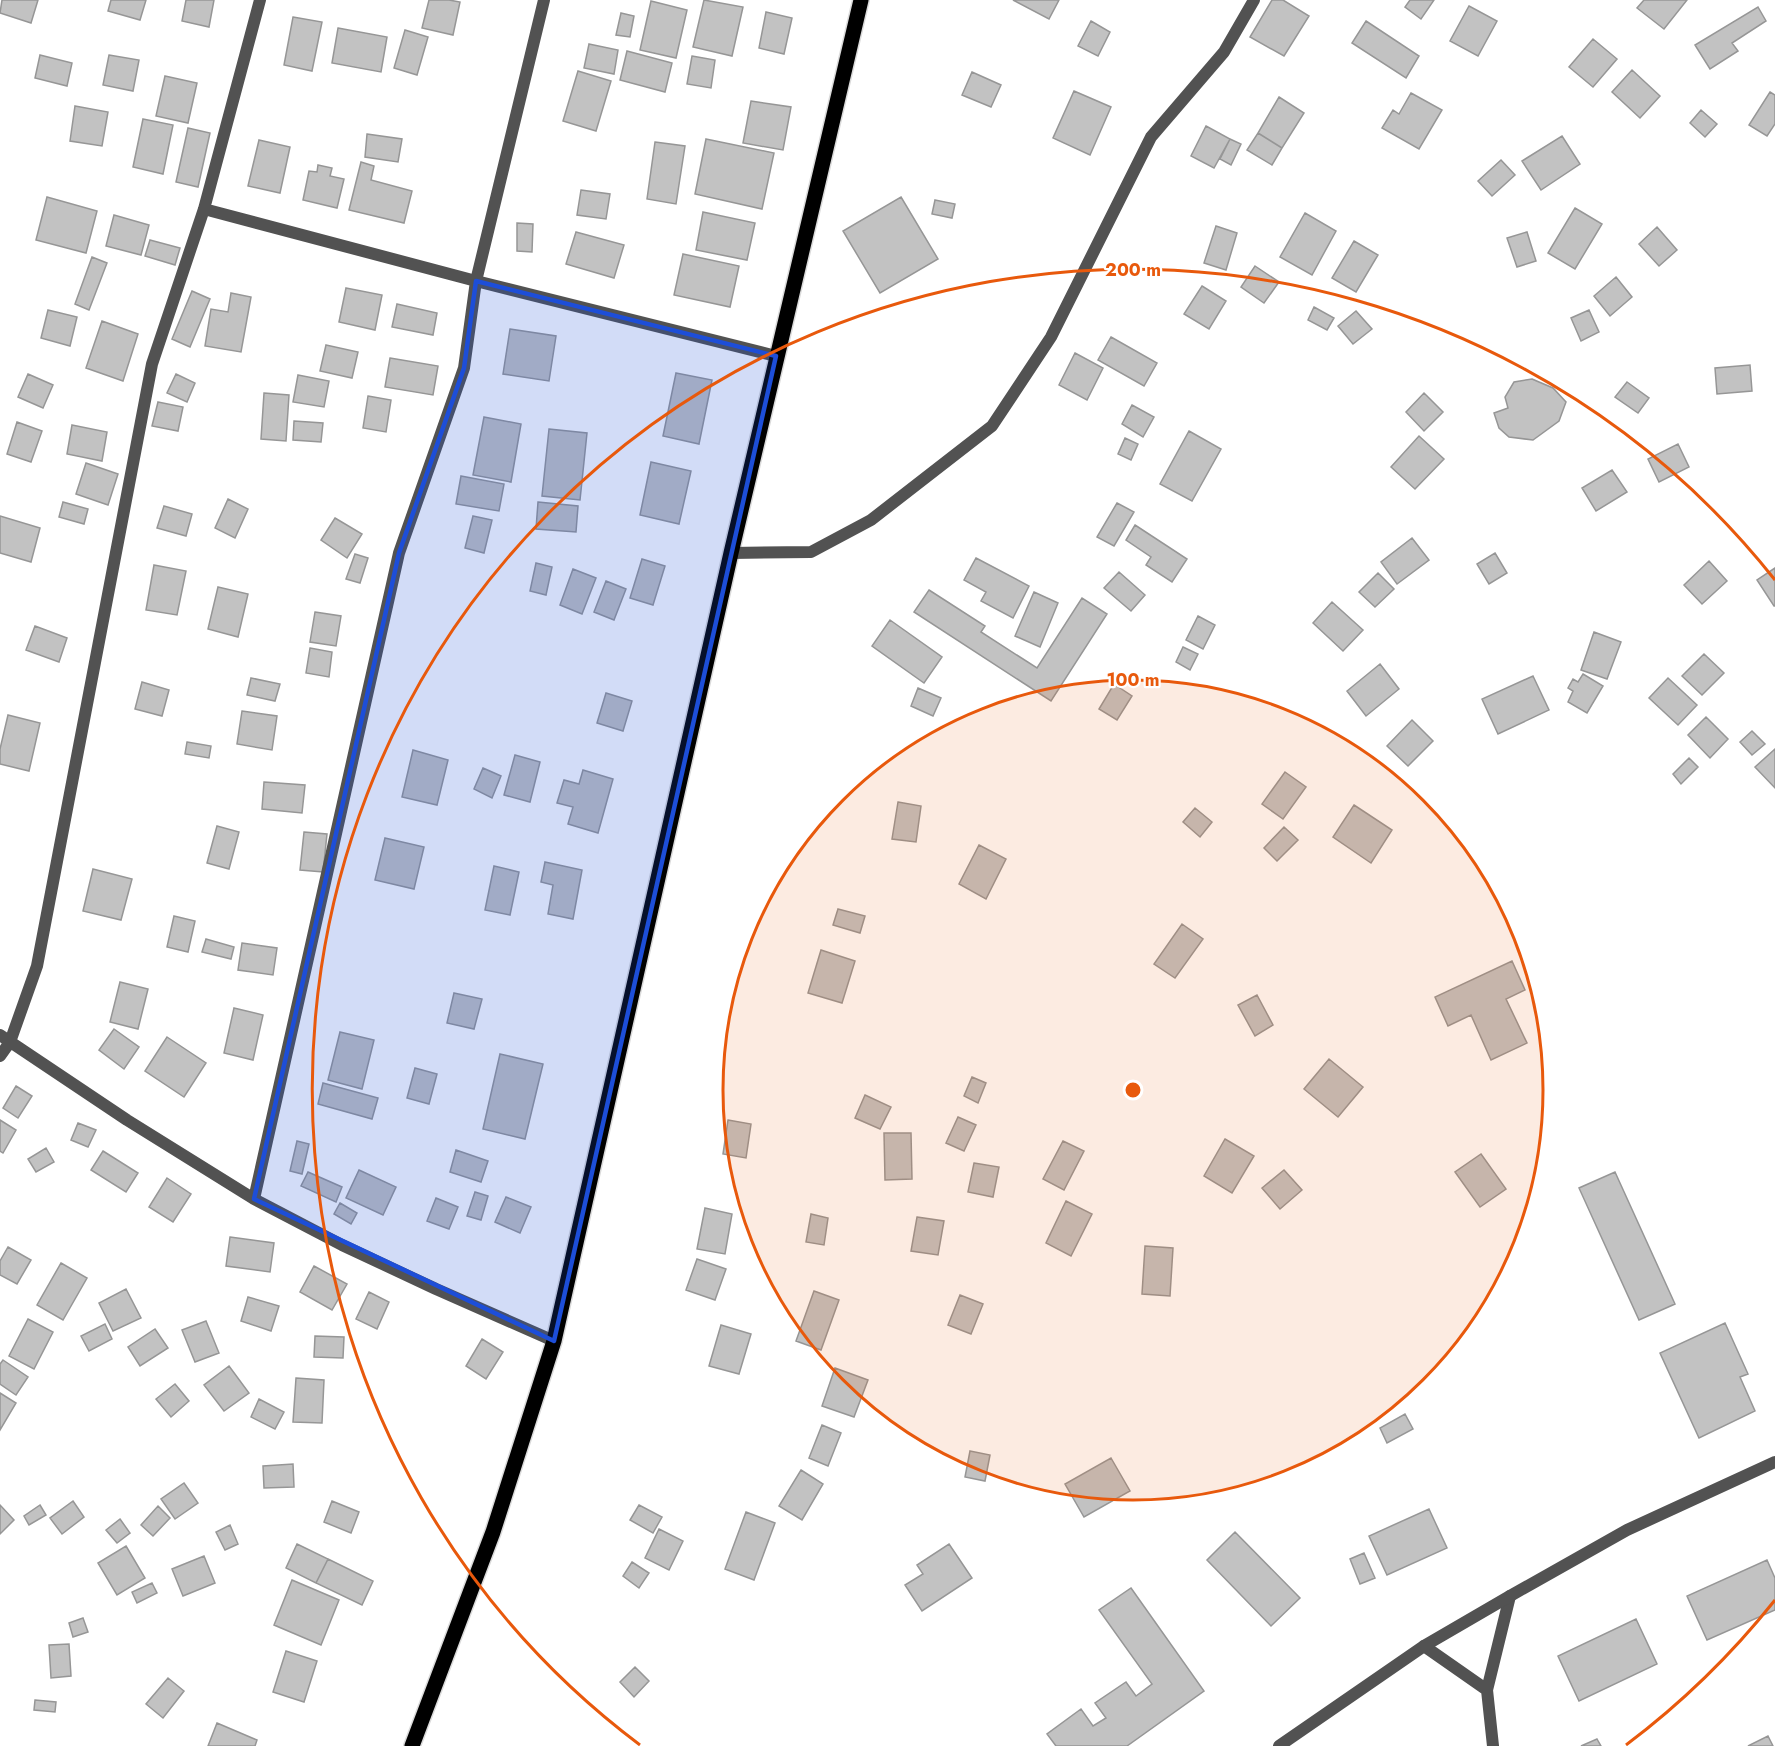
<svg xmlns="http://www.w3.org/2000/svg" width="1775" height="1746" font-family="Jost,sans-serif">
<rect width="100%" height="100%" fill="#fff"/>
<path fill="#c2c2c2" stroke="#969696" stroke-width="1.5" d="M2,0h36l-7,23 -31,-10z
M111,0h35l-6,20 -32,-9z
M186,0h28l-5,27 -27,-6z
M429,0h20l11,2 -7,33 -31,-7z
M704,0l39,7 -11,49 -39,-9z
M1013,0h46l-10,19z
M1272,0h11l26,16 -25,40 -34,-19z
M1410,0h24l-13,19 -16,-12z
M1644,0h43l-23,29 -27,-21z
M651,1l36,9 -11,48 -36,-8z
M1469,6l28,15 -19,35 -28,-15z
M1758,7l8,14 -34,22 6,8 -28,18 -15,-24z
M766,12l26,6 -8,36 -25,-6z
M621,13l13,3 -4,21 -14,-2z
M293,17l29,5 -10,49 -28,-6z
M1091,21l19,11 -12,24 -20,-10z
M1366,21l53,35 -13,22 -54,-35z
M338,28l49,9 -6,35 -49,-9z
M405,30l23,7 -11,38 -23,-7z
M1593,39l24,20 -24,28 -24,-20z
M589,44l29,6 -4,24 -30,-6z
M627,51l45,12 -7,29 -45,-12z
M40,55l32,8 -5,23 -32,-8z
M109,55l30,5 -6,31 -30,-6z
M692,56l23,4 -4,28 -24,-4z
M1632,70l28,26 -20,22 -28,-26z
M578,71l33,10 -15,50 -33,-10z
M972,72l29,13 -10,22 -29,-12z
M165,76l32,7 -9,40 -32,-7z
M1074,91l37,16 -21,48 -37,-17z
M1770,92l5,3v29l-8,12 -18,-11z
M1411,93l31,17 -23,39 -37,-21 11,-18 6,4z
M1279,97l25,16 -22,35 -24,-15z
M751,101l40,6 -8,43 -40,-7z
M75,106l33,6 -6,34 -32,-5z
M1701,110l16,14 -12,13 -15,-14z
M143,119l30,6 -10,49 -30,-7z
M1206,126l24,13 -16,29 -23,-12z
M188,128l22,5 -12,54 -22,-5z
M1258,133l24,15 -10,17 -25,-15z
M367,134l35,5 -4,23 -33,-5z
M1562,136l18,28 -39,26 -19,-29z
M706,139l68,14 -12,56 -67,-15z
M1230,139l11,5 -10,21 -11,-6z
M259,140l31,7 -10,46 -32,-7z
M655,142l30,4 -9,58 -29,-5z
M1501,160l14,15 -23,21 -14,-15z
M361,162l13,4 -3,14 41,11 -8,32 -55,-13z
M318,165l14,3 -2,8 14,3 -7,29 -34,-8 6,-29 8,1z
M581,190l29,4 -4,25 -29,-4z
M47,197l50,14 -11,42 -50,-13z
M901,197l37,62 -58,34 -37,-62z
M935,200l20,4 -3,14 -20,-4z
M1575,208l27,16 -27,45 -27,-16z
M703,212l52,11 -8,37 -51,-10z
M1305,213l31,18 -24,44 -32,-18z
M114,215l35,10 -8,30 -35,-9z
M517,223l16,1 -1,28 -15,-1z
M1216,226l21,7 -11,37 -22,-7z
M1657,227l20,23 -18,16 -20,-22z
M576,232l48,13 -10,33 -48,-14z
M1527,232l9,29 -19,6 -10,-29z
M150,240l30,8 -5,17 -30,-9z
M1354,241l24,14 -22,37 -24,-14z
M683,254l56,12 -9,41 -56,-12z
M92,257l15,6 -18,47 -14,-6z
M1255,266l24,16 -15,21 -23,-16z
M1616,277l16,20 -22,19 -16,-20z
M1202,286l24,15 -17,28 -25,-15z
M346,288l36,7 -7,35 -36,-8z
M192,291l18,8 -20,48 -18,-8z
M231,293l20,4 -10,55 -36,-6 6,-37 17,3z
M397,304l40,9 -4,22 -41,-8z
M1314,307l20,11 -7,12 -19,-10z
M48,310l29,7 -7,29 -29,-8z
M1589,310l10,22 -18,9 -10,-23z
M1356,311l16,18 -19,15 -15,-18z
M102,321l36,13 -15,47 -37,-13z
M510,329l46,7 -7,45 -46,-7z
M1111,337l46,26 -13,23 -46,-26z
M326,345l32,7 -6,26 -32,-7z
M1075,353l28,15 -16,32 -28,-15z
M390,358l48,8 -5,29 -48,-8z
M1750,365l2,26 -35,3 -2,-26z
M676,373l36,7 -13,64 -36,-8z
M28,374l25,11 -10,23 -25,-11z
M176,374l19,9 -8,19 -20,-9z
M298,375l31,6 -5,26 -31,-5z
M1532,379l21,9 13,14 -7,19 -26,19 -24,-3 -10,-9 -5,-15 14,-5 -3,-11 9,-15z
M1627,382l22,16 -11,15 -23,-16z
M264,393l25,2 -3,46 -25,-2z
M1424,393l19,19 -19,19 -18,-19z
M368,396l23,4 -5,32 -23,-4z
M158,402l25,5 -5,24 -26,-5z
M1132,405l22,12 -11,20 -21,-13z
M484,417l37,7 -10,58 -38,-7z
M294,421l29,2 -2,19 -28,-2z
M17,422l25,9 -11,31 -24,-8z
M72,425l35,7 -5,29 -35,-7z
M549,429l38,4 -7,67 -38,-4z
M1189,431l32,18 -29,52 -32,-17z
M1419,436l25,23 -29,30 -24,-22z
M1125,438l13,6 -7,16 -13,-6z
M1678,444l11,23 -30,15 -11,-23z
M651,462l40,9 -12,53 -39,-9z
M86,463l32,11 -10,31 -32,-11z
M1612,470l15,22 -31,19 -14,-23z
M461,476l43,8 -5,27 -43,-7z
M228,499l20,10 -13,29 -20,-10z
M63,502l25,7 -4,15 -25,-7z
M538,502l40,4 -2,26 -40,-3z
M1117,503l17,9 -20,34 -17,-9z
M164,506l28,8 -6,22 -29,-8z
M0,516l40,12 -9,34 -31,-9z
M473,516l19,4 -8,33 -19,-5z
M335,518l27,16 -15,24 -26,-18z
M1135,525l52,34 -15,23 -26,-17 5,-8 -25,-17z
M1412,538l17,22 -32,24 -16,-22z
M1495,553l12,20 -18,11 -12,-20z
M355,554l13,4 -8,25 -14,-4z
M976,558l53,28 -16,32 -32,-17 5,-9 -22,-12z
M642,559l23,7 -12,39 -23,-7z
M1709,561l18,20 -25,23 -18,-19z
M536,563l16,4 -6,28 -16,-4z
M154,565l32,6 -9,44 -31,-5z
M1775,568v38h-1l-17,-26z
M573,569l23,9 -14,36 -22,-9z
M1119,572l26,23 -14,16 -27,-23z
M1378,573l16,16 -19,18 -16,-15z
M606,581l20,8 -12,31 -20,-8z
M218,587l30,7 -10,43 -30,-8z
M929,590l56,36 -4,6 56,36 45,-70 25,16 -56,87 -137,-89z
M1034,592l24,11 -18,44 -25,-11z
M1332,602l31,28 -20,21 -30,-28z
M315,612l26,4 -5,30 -26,-4z
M1198,616l17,9 -12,24 -17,-9z
M890,620l52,37 -18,26 -52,-37z
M35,626l32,12 -8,24 -33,-12z
M1594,632l27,10 -14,37 -26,-9z
M1183,647l15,7 -8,16 -14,-8z
M310,648l22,4 -3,25 -23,-4z
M1704,654l20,19 -22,22 -20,-19z
M1380,664l19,25 -33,27 -19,-25z
M1583,674l20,12 -16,27 -19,-11 5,-11 -5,-3 5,-9 5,3z
M1533,676l16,34 -51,24 -16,-35z
M251,678l29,6 -5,17 -28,-6z
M1668,678l29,27 -19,20 -29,-27z
M142,682l27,8 -7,26 -27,-7z
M1114,684l18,12 -15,24 -18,-11z
M918,688l23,10 -8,18 -22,-10z
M606,693l26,8 -9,30 -26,-8z
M242,711l35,5 -5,34 -35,-6z
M8,715l32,8 -11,48 -29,-7v-15z
M1706,717l22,22 -18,19 -22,-23z
M1412,720l21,21 -25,25 -21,-20z
M1752,731l13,13 -13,11 -12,-13z
M187,742l24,4 -2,12 -24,-4z
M1775,749v39l-20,-21z
M413,750l35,10 -11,45 -35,-8z
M515,755l25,7 -10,40 -26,-7z
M1689,758l9,9 -17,17 -8,-10z
M483,768l18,8 -9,22 -18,-9z
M583,770l30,9 -15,54 -30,-9 5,-17 -16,-4 7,-23 15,4z
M1285,772l21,15 -23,32 -21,-15z
M264,782l41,3 -3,28 -40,-4z
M898,802l23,4 -5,36 -24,-3z
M1354,805l38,25 -21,33 -38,-26z
M1195,808l17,14 -12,15 -17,-15z
M217,826l22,6 -10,37 -22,-6z
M1284,827l14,13 -21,21 -13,-13z
M304,832l23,2 -4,38 -23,-2z
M385,838l39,9 -10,42 -39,-9z
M979,845l27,14 -20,40 -27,-15z
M545,862l37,8 -9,49 -25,-5 5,-29 -12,-3z
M494,866l25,6 -9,43 -25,-5z
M93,869l39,10 -11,41 -38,-9z
M838,909l27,7 -5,17 -27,-8z
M174,916l21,5 -7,31 -21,-5z
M1182,924l21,15 -28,39 -21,-14z
M206,939l28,8 -3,12 -29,-7z
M242,943l35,5 -4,27 -35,-5z
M821,950l34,11 -13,42 -34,-10z
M1512,961l13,29 -19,9 21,44 -36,17 -20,-45 -23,11 -13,-29z
M120,982l28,7 -10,40 -28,-7z
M454,993l28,6 -8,30 -27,-6z
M1257,995l16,30 -18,11 -17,-31z
M234,1008l29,7 -10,45 -29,-7z
M114,1029l25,18 -15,22 -25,-19z
M340,1032l34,8 -12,49 -34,-9z
M167,1037l39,26 -22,34 -39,-26z
M500,1054l43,10 -18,75 -42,-10z
M1329,1059l34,28 -25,30 -34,-28z
M415,1068l22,6 -8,30 -22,-6z
M972,1077l14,6 -8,20 -14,-7z
M323,1083l55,15 -6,21 -54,-15z
M16,1086l16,10 -14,22 -15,-10z
M865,1095l26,12 -11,22 -25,-11z
M958,1117l18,8 -12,26 -18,-8z
M0,1120l16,10 -13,23 -3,-2z
M728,1120l23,4 -5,34 -23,-4z
M78,1123l18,7 -8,17 -17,-7z
M884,1133h27l1,46 -27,1z
M1225,1139l29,17 -22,37 -28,-17z
M297,1141l12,3 -7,30 -12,-3z
M1063,1141l21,10 -20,39 -21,-11z
M46,1148l8,14 -18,10 -8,-13z
M456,1150l32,11 -7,21 -31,-10z
M103,1151l35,22 -12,19 -35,-22z
M1481,1154l25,35 -26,18 -25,-35z
M974,1163l25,4 -6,30 -25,-5z
M359,1170l37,17 -13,28 -37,-17z
M1284,1170l18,20 -22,19 -18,-21z
M308,1172l34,15 -6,15 -35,-16z
M1615,1172l60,132 -36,16 -60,-132z
M167,1178l24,16 -18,28 -24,-15z
M475,1192l13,4 -7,24 -14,-4z
M506,1197l25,10 -11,26 -25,-11z
M436,1198l22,9 -9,22 -22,-8z
M1066,1201l26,13 -21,42 -25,-13z
M340,1203l17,10 -6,11 -17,-10z
M705,1208l27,6 -7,40 -28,-5z
M811,1214l17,4 -4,27 -18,-3z
M917,1217l27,4 -6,34 -27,-4z
M230,1237l44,6 -4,29 -44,-6z
M1145,1246l28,2 -3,48 -28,-2z
M8,1247l23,13 -14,24 -17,-9v-14z
M697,1259l29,10 -11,31 -29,-10z
M61,1263l26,15 -24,42 -26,-15z
M314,1266l33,18 -15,26 -32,-18z
M126,1289l15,29 -28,13 -14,-28z
M814,1291l25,9 -18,50 -25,-9z
M369,1292l20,10 -12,27 -21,-10z
M960,1295l23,9 -12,30 -23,-9z
M248,1297l31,9 -8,25 -30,-10z
M28,1319l25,13 -19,37 -25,-13z
M206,1321l13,32 -24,9 -13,-32z
M1725,1323l23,51 -8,3 15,34 -56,27 -39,-85z
M105,1324l7,15 -23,12 -8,-15z
M721,1325l30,9 -12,40 -30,-8z
M155,1329l13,19 -28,18 -12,-19z
M315,1336l29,1 -1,21 -29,-1z
M482,1339l21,13 -17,27 -20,-13z
M3,1360l25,17 -12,18 -16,-11v-20z
M229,1366l20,27 -25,18 -20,-26z
M835,1368l33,12 -14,37 -32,-11z
M296,1378l28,2 -2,43 -29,-1z
M175,1384l14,17 -18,16 -15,-18z
M0,1393l16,10 -16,27z
M259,1399l25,13 -9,17 -24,-12z
M1405,1414l8,15 -26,14 -7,-15z
M822,1425l19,8 -13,33 -19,-8z
M970,1451l20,4 -5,26 -20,-4z
M1111,1458l19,33 -46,26 -19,-33z
M293,1464l1,23 -30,1 -1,-22z
M801,1470l22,14 -21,36 -23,-14z
M184,1483l14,20 -23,16 -14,-20z
M73,1501l11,16 -22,17 -12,-16z
M332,1501l27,11 -8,21 -27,-11z
M0,1505l14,15 -14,14z
M40,1505l6,10 -17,10 -5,-9z
M639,1505l23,12 -9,16 -23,-13z
M158,1506l12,12 -17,18 -12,-11z
M1429,1509l18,39 -60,27 -18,-39z
M746,1512l29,11 -21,57 -29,-11z
M120,1519l10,14 -13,10 -11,-13z
M230,1525l8,19 -13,6 -9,-18z
M659,1529l24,12 -14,29 -24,-12z
M1235,1532l65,66 -29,28 -64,-66z
M297,1544l31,15 -12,24 -30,-15z
M949,1544l23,34 -50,33 -17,-26 18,-11 -6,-9z
M126,1546l19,32 -28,17 -19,-32z
M1364,1553l11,25 -15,6 -10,-25z
M204,1556l11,27 -32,13 -11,-27z
M328,1559l45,22 -11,24 -46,-22z
M1767,1560l8,18v32l-68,30 -20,-44z
M632,1562l17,11 -10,15 -16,-12z
M292,1580l47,20 -18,45 -47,-20z
M152,1583l5,10 -20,10 -5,-11z
M1131,1588l73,103 -77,55h-71l-9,-12 34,-25 12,17 13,-8 -11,-15 31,-21 10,14 16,-12 -53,-74z
M83,1618l5,14 -15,5 -4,-14z
M1636,1619l21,45 -78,37 -21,-45z
M69,1644l2,32 -20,2 -2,-33z
M286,1651l31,10 -13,41 -31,-10z
M635,1667l14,14 -15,16 -14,-15z
M168,1678l16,13 -21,27 -17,-14z
M35,1700l21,2 -1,10 -21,-2z
M217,1723l40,17 -2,6h-47z
M1768,1736l5,10h-25z
M1597,1739l4,7h-20z"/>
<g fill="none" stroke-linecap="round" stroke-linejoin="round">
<g stroke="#dbdbdb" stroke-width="18">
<path id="primary" d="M412,1746l81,-214 61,-191 177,-788 130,-553"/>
</g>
<path stroke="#525252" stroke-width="12" d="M204,209l272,72 300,75
M731,553l80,-1 60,-32 121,-94 59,-89 100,-200 73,-85 30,-52
M0,1035l127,85 127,79 88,46 94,44 118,52
M0,1056l10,-14 27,-76 115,-602 52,-155 56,-209
M254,1199l145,-646 65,-185 12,-87 68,-281
M1424,1646l63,44
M1493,1746l-6,-56 23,-94"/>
<path stroke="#525252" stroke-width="12" d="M1279,1746l145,-100 86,-50 117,-66 148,-68"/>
<use href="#primary" stroke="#000" stroke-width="15"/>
</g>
<path fill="#1d4ed8" fill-opacity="0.2" stroke="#1d4ed8" stroke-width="4.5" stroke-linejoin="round" d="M476,281l300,75 -222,985 -300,-142 145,-646 65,-185z"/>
<circle cx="1133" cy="1090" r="410" fill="#e8590c" fill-opacity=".12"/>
<g fill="none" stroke="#e8590c" stroke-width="3">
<circle cx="1133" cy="1090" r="410"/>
<path d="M1775 1600A820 820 0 0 1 1626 1745M640 1745A820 820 0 1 1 1775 580"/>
</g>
<circle cx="1133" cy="1090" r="9" fill="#e8590c" stroke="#fff" stroke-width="3"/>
<g font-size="18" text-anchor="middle" font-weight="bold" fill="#e8590c" stroke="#fff" stroke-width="4.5" stroke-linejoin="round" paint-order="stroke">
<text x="1133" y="276">200 m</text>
<text x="1133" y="686">100 m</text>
</g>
</svg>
